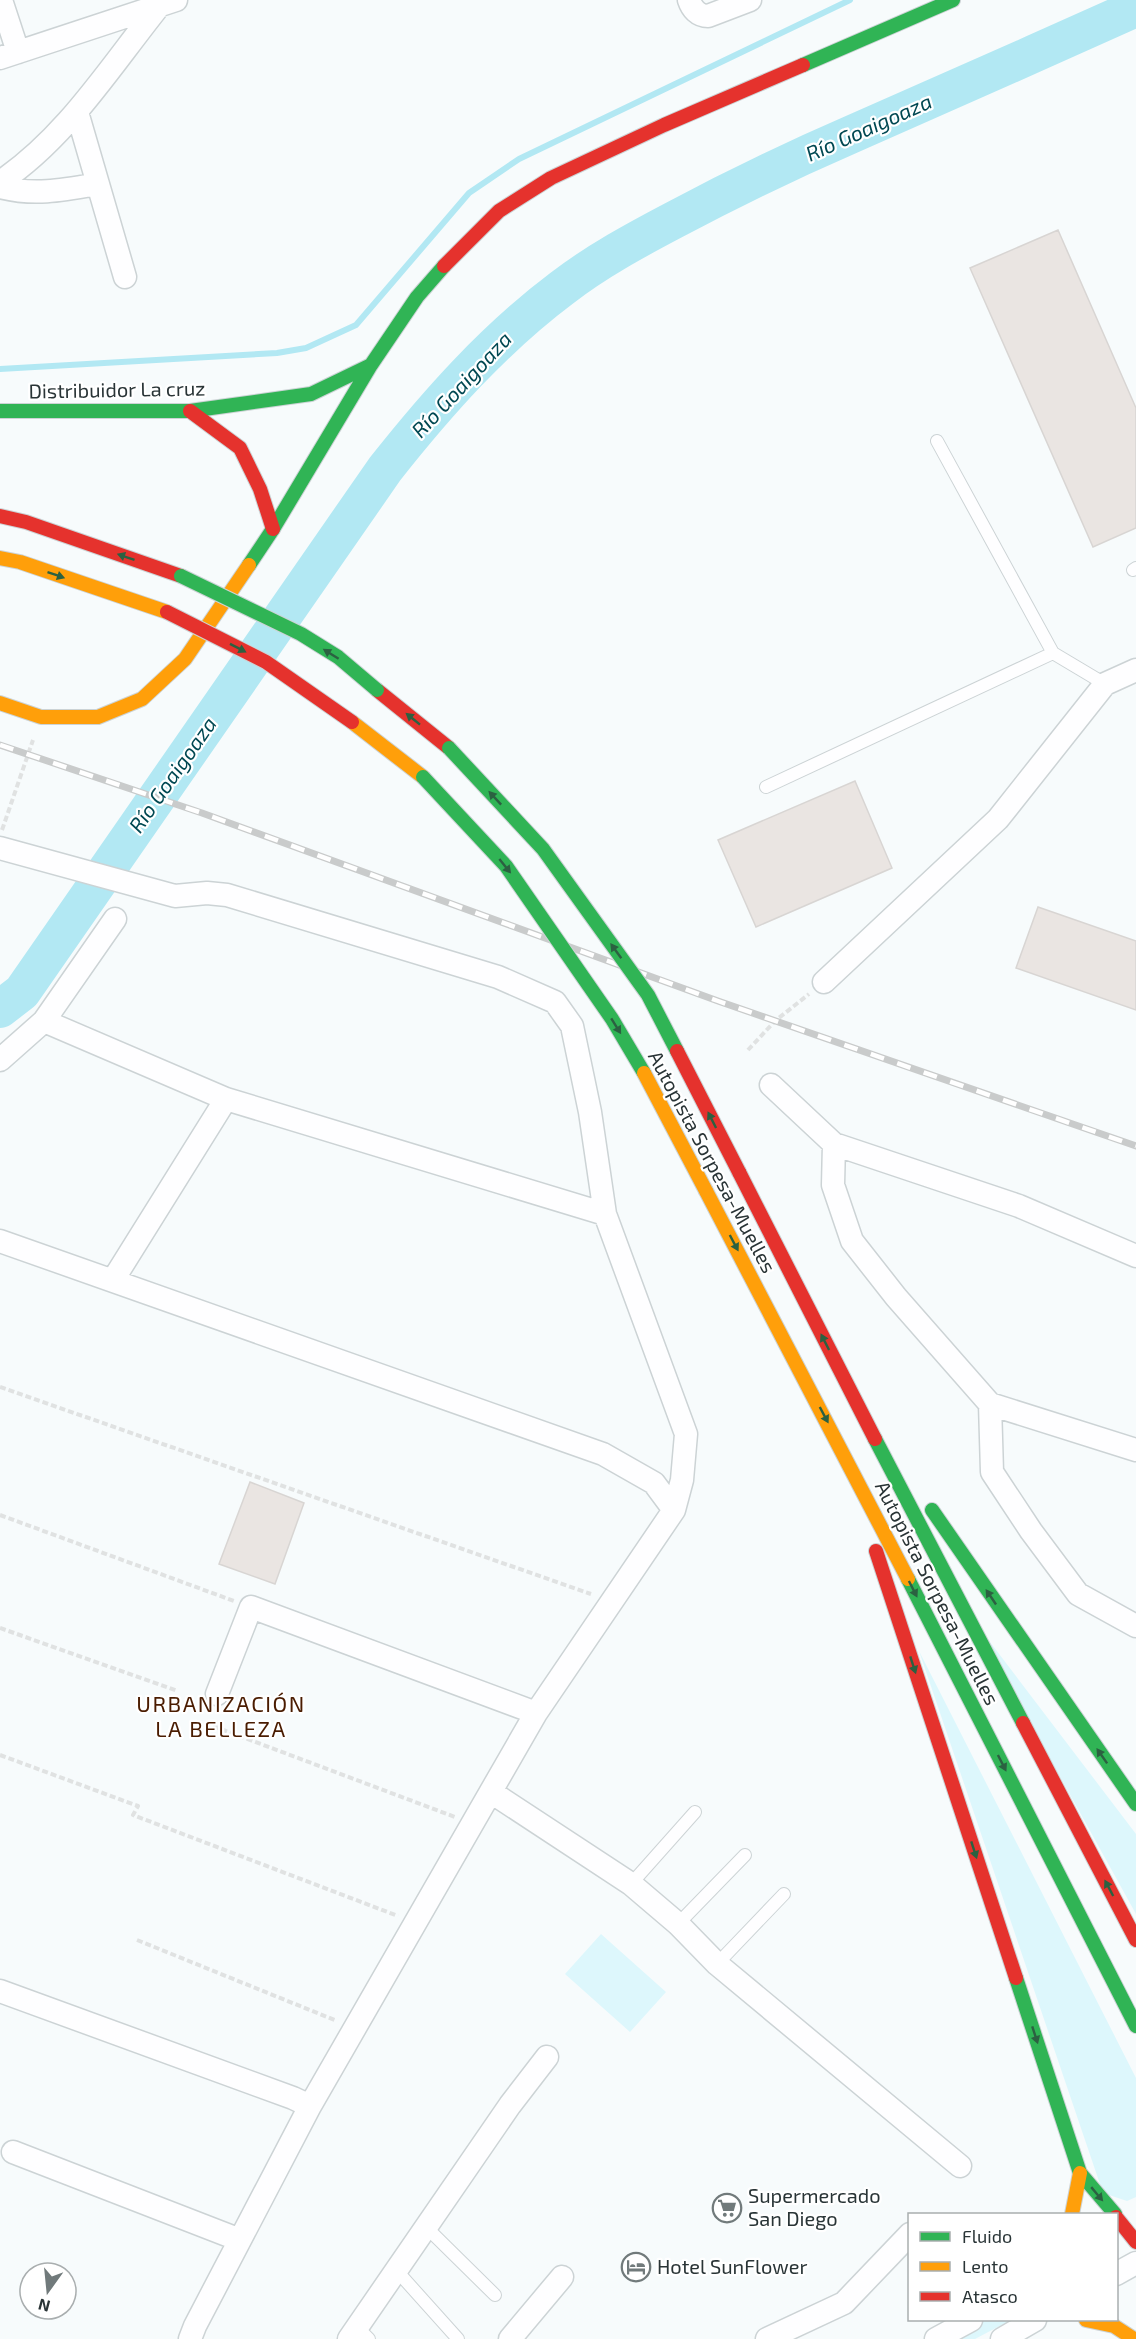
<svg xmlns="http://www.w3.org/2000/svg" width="1136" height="2339" font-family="'Exo 2',sans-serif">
<rect width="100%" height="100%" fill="#f7fbfc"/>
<path fill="#ddf7fc" d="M974,1621l162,213v80z
M919,1651l217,427v119l-9,4 -24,-8z
M601,1934l65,58 -36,40 -65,-58z
M985,2320h26l-36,19h-27z"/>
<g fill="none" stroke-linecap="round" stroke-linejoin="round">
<path stroke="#b2e8f3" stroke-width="6" d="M0,369l277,-16 29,-5 50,-23 113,-132 50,-34 331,-159"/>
<path stroke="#b2e8f3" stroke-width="38" d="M0,1009l22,-17 363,-523c53,-67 109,-130 177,-181 35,-27 74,-48 112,-68 58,-31 116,-59 176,-85 95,-42 191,-84 286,-127"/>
</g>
<path fill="#eae5e2" stroke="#d8d5d3" stroke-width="1.5" d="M1058,230l78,178v120l-43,19 -123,-279z
M855,781l37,87 -136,59 -38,-87z
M1038,907l98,34v69l-120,-42z
M250,1482l54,21 -29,81 -56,-20z"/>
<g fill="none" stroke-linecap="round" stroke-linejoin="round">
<g stroke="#ccd3d5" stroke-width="14">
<path id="lane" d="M937,441l116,212 52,31
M1133,570l3,-2
M766,787l287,-134
M631,1884l64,-72
M678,1924l67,-69
M717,1964l67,-70
M426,2227l69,68
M397,2271l61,68
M356,2326l13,13"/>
</g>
<g stroke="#ccd3d5" stroke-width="25">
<path id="street" d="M1,0l17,52
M689,0c3,9 9,16 19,16l42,-16
M0,58l176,-58
M77,112l48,165
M0,182c66,-44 110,-115 159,-176l-2,-6
M0,187c34,9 64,3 98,-3
M0,848l175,48 32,-3 20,2 271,82 57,25 17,24 18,86 15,102 81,220 -4,46 -8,30 -138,203 -226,393 -115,220 -5,13
M824,982l174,-163 107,-135 31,-14
M44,1021l182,78 379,115
M0,1060l44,-39 71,-102
M771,1085l63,59 185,62 117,50
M834,1144l-1,41 19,56 44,56 94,107 2,68 39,59 47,63 58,32
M0,1241l603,213 51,29 20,27
M113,1280l113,-181
M990,1404l146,46
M217,1694l34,-87 285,106
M491,1792l140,92 47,40 39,40 243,202
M0,1991l293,107 17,8
M13,2152l227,88
M1116,2274l20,-11
M349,2339l161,-234 37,-48
M510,2339l52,-62
M767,2339l77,-36 66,-69
M936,2339l35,-19
M1002,2339l33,-19"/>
</g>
<g stroke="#ccd3d5" stroke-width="16">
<path id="fast" d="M803,65l150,-65
M0,411h190l121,-17 60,-29 46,-68 27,-31
M249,565l24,-36 98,-164
M875,1439l148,284
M932,1510l204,294
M908,1579l228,447
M1016,1978l64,195 35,41"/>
</g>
<g stroke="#ccd3d5" stroke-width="16">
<path id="slow" d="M0,558l20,4 147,50
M0,703l41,14h57l44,-18 43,-40 64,-94
M352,722l71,55
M706,1191l202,388
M1072,2214l8,-41
M1086,2320l28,6 20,13"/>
</g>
<g stroke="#ccd3d5" stroke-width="16">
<path id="jam" d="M444,266l55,-55 52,-33 113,-53 139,-60
M190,411l50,37 20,41 13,40
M0,516l26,6 155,54
M377,690l72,58
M739,1172l136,267
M876,1551l140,427
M1023,1723l113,217
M1116,2217l20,25"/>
</g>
<path stroke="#e0e2e2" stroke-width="4" stroke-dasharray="6 3" stroke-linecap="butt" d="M2,830l31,-90
M748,1050l27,-29 34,-27
M0,1387l591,207
M0,1515l234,86
M0,1628l178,63
M213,1726l242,91
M0,1755l138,51 -5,9 265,101
M137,1940l200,81"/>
<use href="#lane" stroke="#fefeff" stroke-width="12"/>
<use href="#street" stroke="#fefeff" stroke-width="22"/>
<use href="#fast" stroke="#30b455" stroke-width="14"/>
<use href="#slow" stroke="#ff9f0a" stroke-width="14"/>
<use href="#jam" stroke="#e5322d" stroke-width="14"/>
<g stroke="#c9cbcb" stroke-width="7">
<path id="rail" d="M0,745l202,68 516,188 418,145"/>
</g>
<use href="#rail" stroke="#fff" stroke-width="4.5" stroke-dasharray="14" stroke-linecap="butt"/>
<g stroke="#ccd3d5" stroke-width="16" stroke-linecap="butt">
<path id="fast-bridge" d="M181,576l120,58 37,23 39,33
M449,748l94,101 105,146 29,56
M423,777l83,89 106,153 32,54"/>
</g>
<g stroke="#ccd3d5" stroke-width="16" stroke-linecap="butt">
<path id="slow-bridge" d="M644,1073l62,118"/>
</g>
<g stroke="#ccd3d5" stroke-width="16" stroke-linecap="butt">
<path id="jam-bridge" d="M167,612l99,50 86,60
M677,1051l62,121"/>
</g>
<use href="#fast-bridge" stroke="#30b455" stroke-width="14"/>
<use href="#slow-bridge" stroke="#ff9f0a" stroke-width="14"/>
<use href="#jam-bridge" stroke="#e5322d" stroke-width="14"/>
</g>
<defs><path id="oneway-solid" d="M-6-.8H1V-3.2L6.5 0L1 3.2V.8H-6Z" transform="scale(1.5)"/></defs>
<g fill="#2b6141">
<use href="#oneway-solid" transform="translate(126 557) rotate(-161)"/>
<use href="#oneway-solid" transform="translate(56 575) rotate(19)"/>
<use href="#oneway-solid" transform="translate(238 648) rotate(27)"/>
<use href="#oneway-solid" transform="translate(331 654) rotate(-148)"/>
<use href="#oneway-solid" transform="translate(413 719) rotate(-141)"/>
<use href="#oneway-solid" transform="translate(495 798) rotate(-133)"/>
<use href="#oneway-solid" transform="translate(505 866) rotate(51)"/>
<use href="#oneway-solid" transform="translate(616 951) rotate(-126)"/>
<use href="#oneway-solid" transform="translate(616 1026) rotate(58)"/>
<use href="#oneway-solid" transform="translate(712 1120) rotate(-117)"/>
<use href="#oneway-solid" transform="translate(734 1243) rotate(62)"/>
<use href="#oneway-solid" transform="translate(825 1342) rotate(-117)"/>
<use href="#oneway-solid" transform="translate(824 1415) rotate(62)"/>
<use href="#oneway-solid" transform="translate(913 1589) rotate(63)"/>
<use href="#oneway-solid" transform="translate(991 1597) rotate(-124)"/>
<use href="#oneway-solid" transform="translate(913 1665) rotate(72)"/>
<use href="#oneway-solid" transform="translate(1102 1756) rotate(-125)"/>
<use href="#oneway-solid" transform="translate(1002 1763) rotate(63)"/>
<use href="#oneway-solid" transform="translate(974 1850) rotate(72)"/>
<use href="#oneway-solid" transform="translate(1109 1888) rotate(-118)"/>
<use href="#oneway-solid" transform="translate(1035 2035) rotate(72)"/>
<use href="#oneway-solid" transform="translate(1097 2194) rotate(50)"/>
</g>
<defs>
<g id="supermarket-ring" transform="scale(1.5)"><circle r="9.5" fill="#fff" stroke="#717a7b" stroke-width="1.5"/><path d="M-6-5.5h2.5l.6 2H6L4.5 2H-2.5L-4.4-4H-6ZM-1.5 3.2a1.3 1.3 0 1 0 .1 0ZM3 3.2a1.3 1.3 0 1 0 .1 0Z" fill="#717a7b"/></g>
<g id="hotel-ring" transform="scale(1.5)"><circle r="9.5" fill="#fff" stroke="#717a7b" stroke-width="1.5"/><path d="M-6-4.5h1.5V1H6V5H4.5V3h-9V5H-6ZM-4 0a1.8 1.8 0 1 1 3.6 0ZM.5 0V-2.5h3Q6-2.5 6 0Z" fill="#717a7b"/></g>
</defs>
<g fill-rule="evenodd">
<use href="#supermarket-ring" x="727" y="2208"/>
<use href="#hotel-ring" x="636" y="2267"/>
</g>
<g text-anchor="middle" stroke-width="4.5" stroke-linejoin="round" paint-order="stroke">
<g font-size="20" fill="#293436" stroke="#fff">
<text transform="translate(117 390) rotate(-1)" y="7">Distribuidor La cruz</text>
<text transform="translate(712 1162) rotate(62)" y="7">Autopista Sorpesa-Muelles</text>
<text transform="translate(937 1593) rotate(63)" y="7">Autopista Sorpesa-Muelles</text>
</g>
<g font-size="20" fill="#293436" stroke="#fff" text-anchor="start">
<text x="748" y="2203">Supermercado<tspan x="748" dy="23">San Diego</tspan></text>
<text x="657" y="2274">Hotel SunFlower</text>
</g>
<g font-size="21" font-style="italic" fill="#004852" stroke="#fff">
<text transform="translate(869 128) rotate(-24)" y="7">Río Goaigoaza</text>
<text transform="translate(462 385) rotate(-47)" y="7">Río Goaigoaza</text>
<text transform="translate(173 775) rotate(-55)" y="7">Río Goaigoaza</text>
</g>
<g font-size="22" letter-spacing="1.5" fill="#4a1c01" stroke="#fff">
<text x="221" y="1712">URBANIZACIÓN<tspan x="221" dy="25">LA BELLEZA</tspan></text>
</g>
</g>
<rect x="908" y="2213" width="210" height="108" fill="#ffffff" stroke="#a9aeaf" stroke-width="1.5"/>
<rect x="920" y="2232" width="30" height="9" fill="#30b455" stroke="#a9aeaf" stroke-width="1.5"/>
<text x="962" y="2243" font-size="18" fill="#293436">Fluido</text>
<rect x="920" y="2262" width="30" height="9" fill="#ff9f0a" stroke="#a9aeaf" stroke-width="1.5"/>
<text x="962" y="2273" font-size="18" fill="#293436">Lento</text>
<rect x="920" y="2292" width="30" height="9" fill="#e5322d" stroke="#a9aeaf" stroke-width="1.5"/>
<text x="962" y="2303" font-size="18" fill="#293436">Atasco</text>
<g transform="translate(48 2291) rotate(195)"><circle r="28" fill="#ffffff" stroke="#a9aeaf" stroke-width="1.5"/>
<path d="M0-4.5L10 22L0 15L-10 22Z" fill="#717a7b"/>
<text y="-9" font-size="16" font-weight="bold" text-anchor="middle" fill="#293436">N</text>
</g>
</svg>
